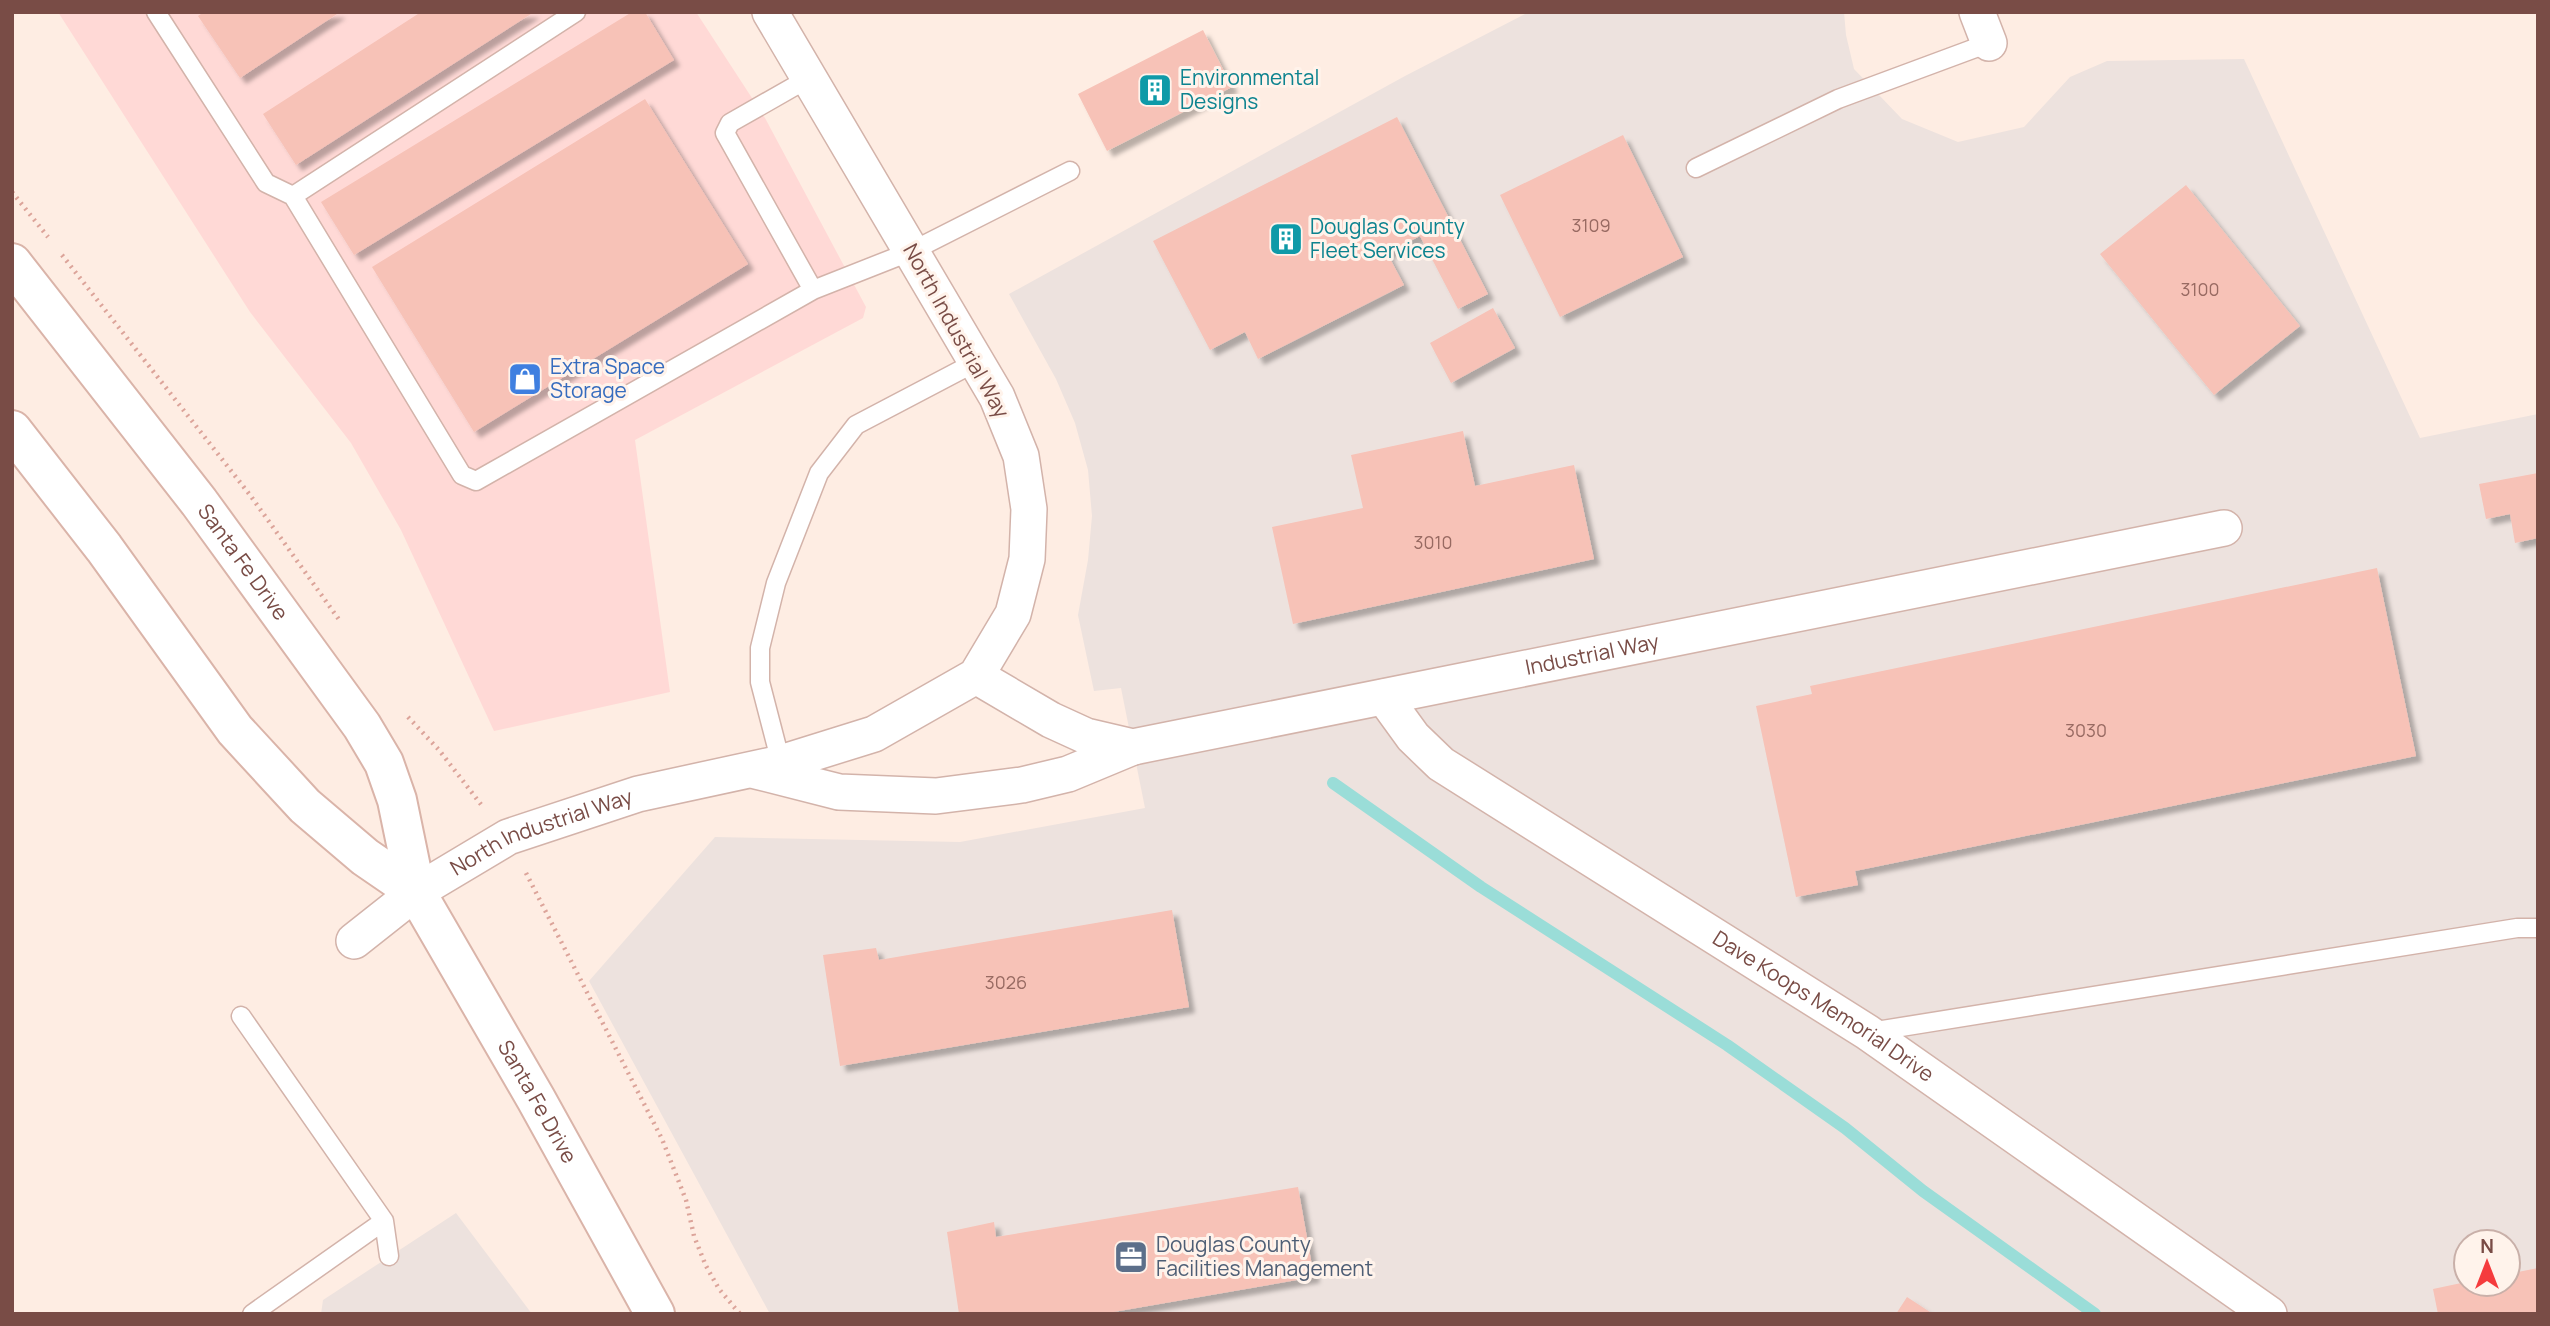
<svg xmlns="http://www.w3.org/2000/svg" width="2550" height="1326" font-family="Manrope,sans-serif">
<defs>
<filter id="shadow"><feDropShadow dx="6" dy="6" stdDeviation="2" flood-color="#0004"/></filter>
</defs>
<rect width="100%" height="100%" fill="#feede3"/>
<path fill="#ffd9d6" d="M58,12h638l69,106 101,189 -3,11 -228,122 35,252 -176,39 -93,-201 -50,-87 -101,-131z"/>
<path fill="#ede2de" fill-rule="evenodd" d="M1529,12h315l2,23 8,34 48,50 56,23 66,-15 46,-50 37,-16 137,-2 176,379 118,-24v900h-1768l-181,-333 126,-144 245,5 185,-34 -24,-120 -27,3 -16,-76 10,-55 4,-44 -4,-46 -13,-47 -19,-44 -47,-85 396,-218zM2466,1242h42v42h-42z
M456,1213l76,101h-211l2,-14z"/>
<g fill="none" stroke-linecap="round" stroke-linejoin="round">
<path stroke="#9addd8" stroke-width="12" d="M1333,783l148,104 246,158 118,83 78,63 172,123"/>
</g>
<path fill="#f7c2b7" filter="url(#shadow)" d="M204,12h136l-100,66 -42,-62z
M421,12h113l-238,153 -33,-51z
M632,12h13l29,48 -320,195 -33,-53z
M1203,30l29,57 -125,64 -29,-57z
M645,99l103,165 -274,168 -102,-165z
M1397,117l91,177 -30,15 -38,-73 -33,17 17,32 -146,74 -13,-27 -35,18 -57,-109z
M1623,135l60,122 -123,60 -60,-122z
M2186,185l114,141 -86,69 -114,-141z
M1493,308l22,40 -64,35 -21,-40z
M1463,431l12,55 99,-21 20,94 -301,65 -21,-97 91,-19 -12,-53z
M2538,473v65l-23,5 -5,-29 -24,5 -7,-35z
M2377,568l39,188 -561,115 3,14 -62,12 -40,-191 56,-12 -2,-8z
M1172,910l17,97 -349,59 -17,-111 53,-7 3,12z
M1298,1187l16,90 -212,37h-143l-12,-82 47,-10 2,15z
M2538,1268v46h-100l-5,-25 33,-7 42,2v-10z
M1907,1297l26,17h-37z"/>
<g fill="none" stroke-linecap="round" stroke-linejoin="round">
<g stroke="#d3b3aa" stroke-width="21">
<path id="service" d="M156,12l110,171 27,13 283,-184
M809,78l-79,45 -5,10 88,157
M1696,168l142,-69 151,-56
M293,196l169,279 14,6 337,-191 99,-39 158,-80
M781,763l-21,-81v-34l16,-65 43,-110 37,-48 120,-63
M241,1016l143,205 -132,93
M1870,1032l647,-104h21
M384,1221l5,35"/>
</g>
<g stroke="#d3b3aa" stroke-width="38">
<g id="minor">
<path d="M1977,12l12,31"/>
<path id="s1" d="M976,676l75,44 35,16 47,11 1091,-219"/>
<path id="s2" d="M1384,697l29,40 28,27 426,268 402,282"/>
<path d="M756,771l83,21 97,4 86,-11 46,-11 65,-27"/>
<path id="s3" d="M354,941l62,-49 92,-55 130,-43 143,-31 93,-29 102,-58 37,-62 14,-55 2,-50 -8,-53 -24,-59 -227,-385"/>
</g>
</g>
<g stroke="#dab4a9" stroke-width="42">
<g id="secondary">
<path id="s4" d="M12,263l187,239 163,224 22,37 13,37 19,92 120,207 119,215"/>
<path d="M12,430l92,118 131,182 70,76 60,51 51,35"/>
</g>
</g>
<path stroke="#dca49a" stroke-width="4.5" stroke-dasharray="2 5" stroke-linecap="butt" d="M12,192l36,45
M62,255l188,240 90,126
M408,717l31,33 44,57
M526,873l136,266 24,61 8,36 12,30 13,23 21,25"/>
<use href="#service" stroke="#fff" stroke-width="18"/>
<use href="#minor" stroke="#fff" stroke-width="35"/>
<use href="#secondary" stroke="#fff" stroke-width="38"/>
</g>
<defs>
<g id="building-square" transform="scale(1.75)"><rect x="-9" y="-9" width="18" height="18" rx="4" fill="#0f9aa8" stroke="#fff3eb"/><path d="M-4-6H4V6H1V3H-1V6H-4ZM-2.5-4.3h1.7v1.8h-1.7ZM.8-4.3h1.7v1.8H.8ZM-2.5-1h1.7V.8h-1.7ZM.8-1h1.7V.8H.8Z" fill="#fff"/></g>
<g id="shop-square" transform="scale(1.75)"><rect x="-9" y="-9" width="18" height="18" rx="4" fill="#3f7fe0" stroke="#fff3eb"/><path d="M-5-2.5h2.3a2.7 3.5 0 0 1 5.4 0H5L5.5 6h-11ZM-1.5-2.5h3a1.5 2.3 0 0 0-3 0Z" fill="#fff"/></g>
<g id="office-square" transform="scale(1.75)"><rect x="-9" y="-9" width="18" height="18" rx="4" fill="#5c6f8a" stroke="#fff3eb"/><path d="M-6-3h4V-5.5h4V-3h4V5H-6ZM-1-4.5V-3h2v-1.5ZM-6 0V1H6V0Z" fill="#fff"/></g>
</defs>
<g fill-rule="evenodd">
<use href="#building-square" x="1155" y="90"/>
<use href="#building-square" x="1286" y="239"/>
<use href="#shop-square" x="525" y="379"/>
<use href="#office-square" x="1131" y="1257"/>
</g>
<g text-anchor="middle" stroke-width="6" stroke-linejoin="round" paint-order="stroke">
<g font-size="18" fill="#986a62">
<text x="1591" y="232">3109</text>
<text x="2200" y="296">3100</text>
<text x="1433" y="549">3010</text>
<text x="2086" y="737">3030</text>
<text x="1006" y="989">3026</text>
</g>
<g font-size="21" fill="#0d838f" stroke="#fff3eb" text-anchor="start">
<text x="1180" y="85">Environmental<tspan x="1180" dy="24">Designs</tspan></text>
<text x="1310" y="234">Douglas County<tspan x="1310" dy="24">Fleet Services</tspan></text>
</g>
<g font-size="21" fill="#794c46" stroke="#fff3eb">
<text transform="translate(956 331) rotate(61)" y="7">North Industrial Way</text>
<text dy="7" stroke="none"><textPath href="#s4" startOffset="378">Santa Fe Drive</textPath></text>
<text dy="7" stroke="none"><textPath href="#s1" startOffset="642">Industrial Way</textPath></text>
<text dy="7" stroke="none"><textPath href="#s3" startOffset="219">North Industrial Way</textPath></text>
<text dy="7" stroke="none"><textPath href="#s2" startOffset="541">Dave Koops Memorial Drive</textPath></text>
<text dy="7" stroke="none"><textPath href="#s4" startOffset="999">Santa Fe Drive</textPath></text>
</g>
<g font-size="21" fill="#366cbe" stroke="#fff3eb" text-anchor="start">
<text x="550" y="374">Extra Space<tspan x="550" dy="24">Storage</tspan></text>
</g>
<g font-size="21" fill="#4e5e75" stroke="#fff3eb" text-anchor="start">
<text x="1156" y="1252">Douglas County<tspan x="1156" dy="24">Facilities Management</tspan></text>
</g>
</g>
<rect width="2550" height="1326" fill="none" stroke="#794c46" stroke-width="28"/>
<g transform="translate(2487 1263)"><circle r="33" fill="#fff3eb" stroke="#c9b0a9" stroke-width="2"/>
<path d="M0-5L12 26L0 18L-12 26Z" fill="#f53b3d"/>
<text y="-10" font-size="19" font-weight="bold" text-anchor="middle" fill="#794c46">N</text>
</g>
</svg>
